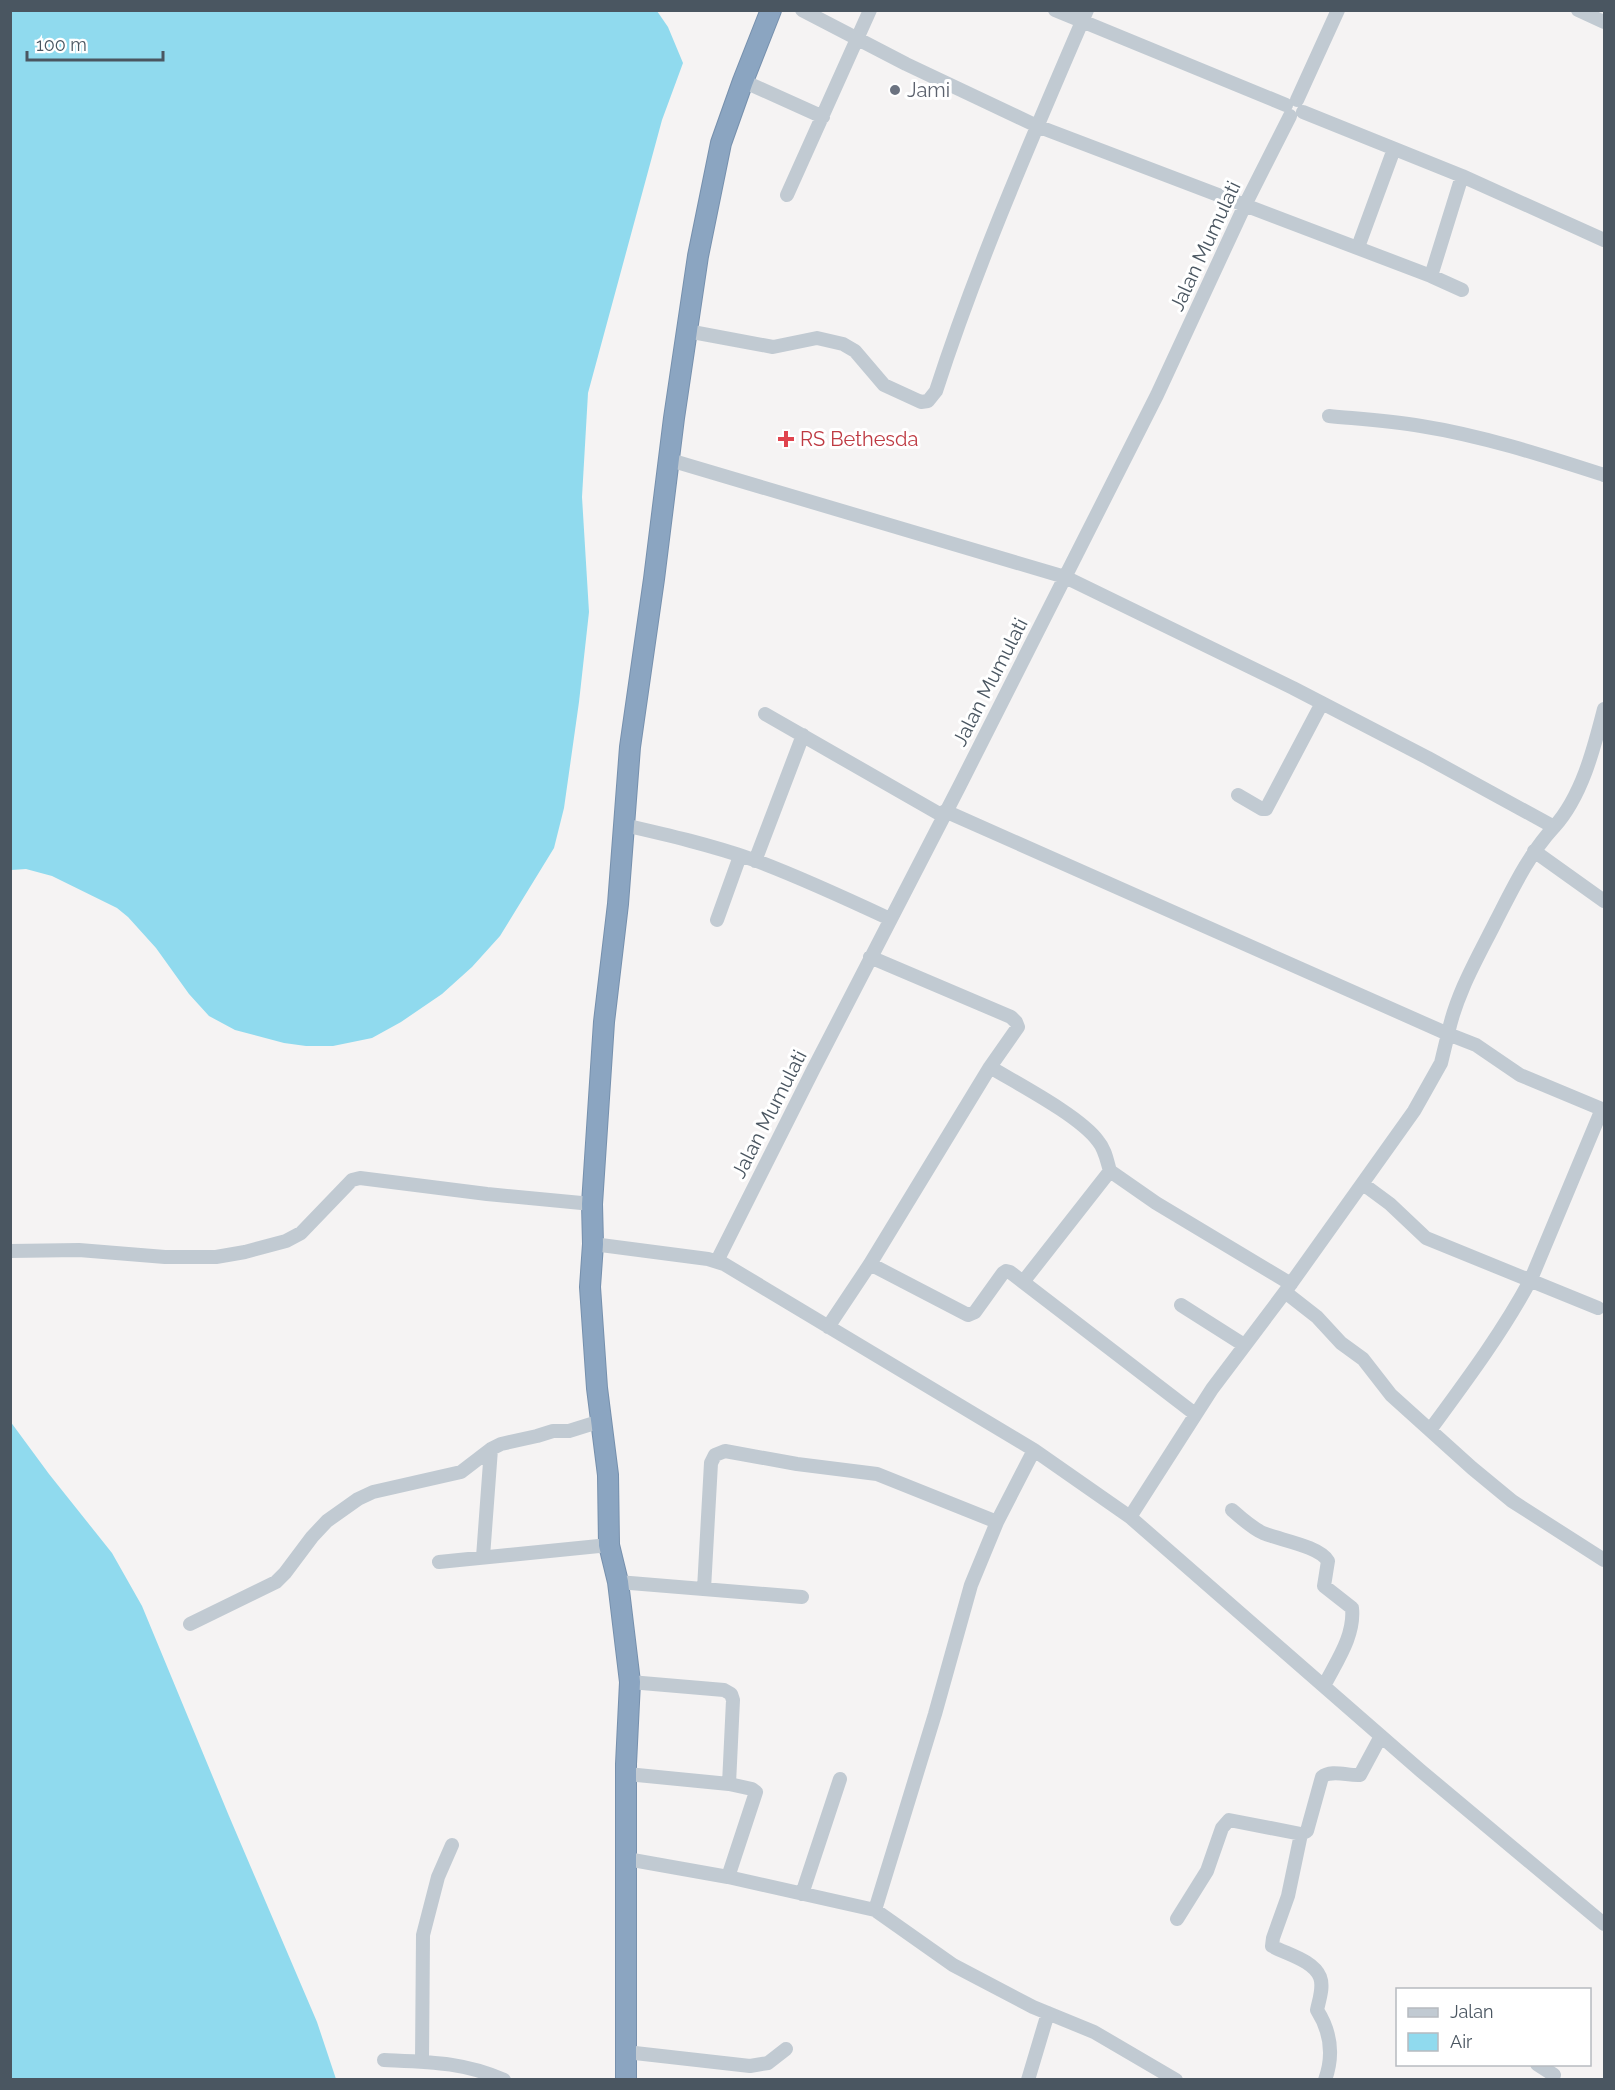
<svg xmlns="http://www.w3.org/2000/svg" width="1615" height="2090" font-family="Raleway,sans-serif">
<rect width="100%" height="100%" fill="#f5f3f3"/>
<path fill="#90daee" d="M10,11h647l11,16 15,36 -21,57 -74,273 -6,104 7,115 -10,90 -15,106 -10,40 -54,88 -28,31 -30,27 -41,28 -29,16 -39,8h-27l-22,-3 -49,-13 -26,-14 -20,-22 -33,-46 -28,-31 -11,-9 -65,-32 -26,-7 -15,1z
M10,1421l39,53 63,79 30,53 87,210 88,206 19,57h-325z"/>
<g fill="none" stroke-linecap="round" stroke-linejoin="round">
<g stroke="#7690ad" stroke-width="22">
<path id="highway" d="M626,2080v-316l4,-82 -12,-100 -9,-37 -1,-70 -11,-87 -7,-101 3,-43 -1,-40 12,-182 14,-118 12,-157 24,-168 20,-161 24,-162 23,-113 22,-62 28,-71"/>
</g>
<path stroke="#c1cad2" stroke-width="14" d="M802,10l104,54 131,62 394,150 31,-100
M1055,10l231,95
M1578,10l26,12
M743,81l80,36
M1297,100l41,-90
M1303,112l159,64 142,64
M787,195l83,-185
M1358,247l36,-98
M1431,276l31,14
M687,331l86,16 44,-9 26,6 12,7 29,34 37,17 7,-1 8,-10c42,-130 97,-255 151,-381
M1329,416c31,3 62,5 92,10 63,10 124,30 183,49
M670,460l395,117 228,111 135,70 126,69c28,-31 40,-79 50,-118
M765,714l178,102
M1238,795l24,14h4l56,-106
M945,811l503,223 -7,29 -27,48 -129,181 -73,97 -82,128
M624,825c44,10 87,20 130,35 46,17 91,38 136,59
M1554,827c-25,27 -41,61 -58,94 -18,36 -40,73 -48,113l28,11 44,30 84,35
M1534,851l70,50
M755,861l48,-126
M717,920l23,-64
M990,1067c28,17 90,49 108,74 7,8 9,20 12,30
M1363,1184l27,20 36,34 172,70
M593,1244l115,15 16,5 310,186 96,67 291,254 183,153
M10,1251l69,-1 86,7h51l29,-5 41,-11 15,-8 51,-53 8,-2 127,16 105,10
M717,1261l96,-191 147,-285 197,-390 88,-190 45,-89
M870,1264l98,51 7,-3 28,-39 3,-2 4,1 185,142
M1023,1282l87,-111 46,32 135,81
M1285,1292l32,25 24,26 22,16 28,36 81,73 40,33 92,59
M1181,1305l63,40
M828,1327l42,-63 120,-197 28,-40 -2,-5 -5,-5 -141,-60
M1430,1430c36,-49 72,-97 101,-151l71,-170
M1232,1510c9,8 20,18 31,23 17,7 56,13 65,28l-4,25 28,22c3,28 -16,54 -28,78
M483,1557l8,-108
M439,1562l170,-17
M618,1582l184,15
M704,1589l7,-126 4,-8 10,-4 72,13 80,10 120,48
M190,1624l86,-42 9,-9 27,-36 15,-16 31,-22 15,-7 88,-20 30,-23 10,-5 36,-8 16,-5h16l32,-10
M627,1774l102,10 4,-84 -2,-6 -7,-4 -94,-8
M1301,1834l-13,62 -15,42 -1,8c14,8 41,14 48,31 4,10 -1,23 -3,33 14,22 17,45 8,70
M627,1859l101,18 147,33 60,-196 36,-129 26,-63 37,-72
M728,1877l28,-85 -4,-3 -23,-5
M802,1894l38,-115
M875,1910l78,55 80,42 61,25 82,48
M1177,1919l30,-48 15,-43 7,-8 72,14 6,-3 15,-54c9,-8 26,-1 38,-2l21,-39
M626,2052l124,14 18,-3 18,-14
M384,2060c44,2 80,2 120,20
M422,2061l1,-126 15,-58 14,-32
M1537,2064l17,11
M1028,2080l20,-67"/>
<use href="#highway" stroke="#8ba5c1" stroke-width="20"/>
</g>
<circle fill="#6b7280" stroke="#fff" stroke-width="2" cx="895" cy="90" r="6"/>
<path fill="#e0444e" stroke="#fff" stroke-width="2" d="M783 430h6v6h6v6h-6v6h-6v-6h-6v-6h6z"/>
<g text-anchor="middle" stroke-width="6" stroke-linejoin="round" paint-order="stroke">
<g font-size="20" fill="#5b616d" stroke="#fff" text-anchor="start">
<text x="907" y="97">Jami</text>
</g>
<g font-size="20" fill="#4a5661" stroke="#fff">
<text transform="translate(1205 246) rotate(-65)" y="7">Jalan Mumulati</text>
<text transform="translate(990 682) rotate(-63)" y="7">Jalan Mumulati</text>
<text transform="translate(769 1114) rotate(-63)" y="7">Jalan Mumulati</text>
</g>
<g font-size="20" fill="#be3a42" stroke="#fff" text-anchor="start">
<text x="800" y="446">RS Bethesda</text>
</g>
</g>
<rect width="1615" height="2090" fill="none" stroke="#4a5661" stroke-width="24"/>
<rect x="1396" y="1988" width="195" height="78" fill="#ffffff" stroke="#b7bbc0" stroke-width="1.5"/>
<rect x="1408" y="2008" width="30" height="9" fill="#c1cad2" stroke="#b7bbc0" stroke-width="1.5"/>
<text x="1450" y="2018" font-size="18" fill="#4a5661">Jalan</text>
<rect x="1408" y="2033" width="30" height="18" fill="#90daee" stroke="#b7bbc0" stroke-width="1.5"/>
<text x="1450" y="2048" font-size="18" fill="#4a5661">Air</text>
<path d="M27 51v9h136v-9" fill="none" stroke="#4a5661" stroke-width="3"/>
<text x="36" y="51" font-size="18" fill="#4a5661" stroke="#ffffff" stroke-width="4.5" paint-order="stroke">100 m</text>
</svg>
